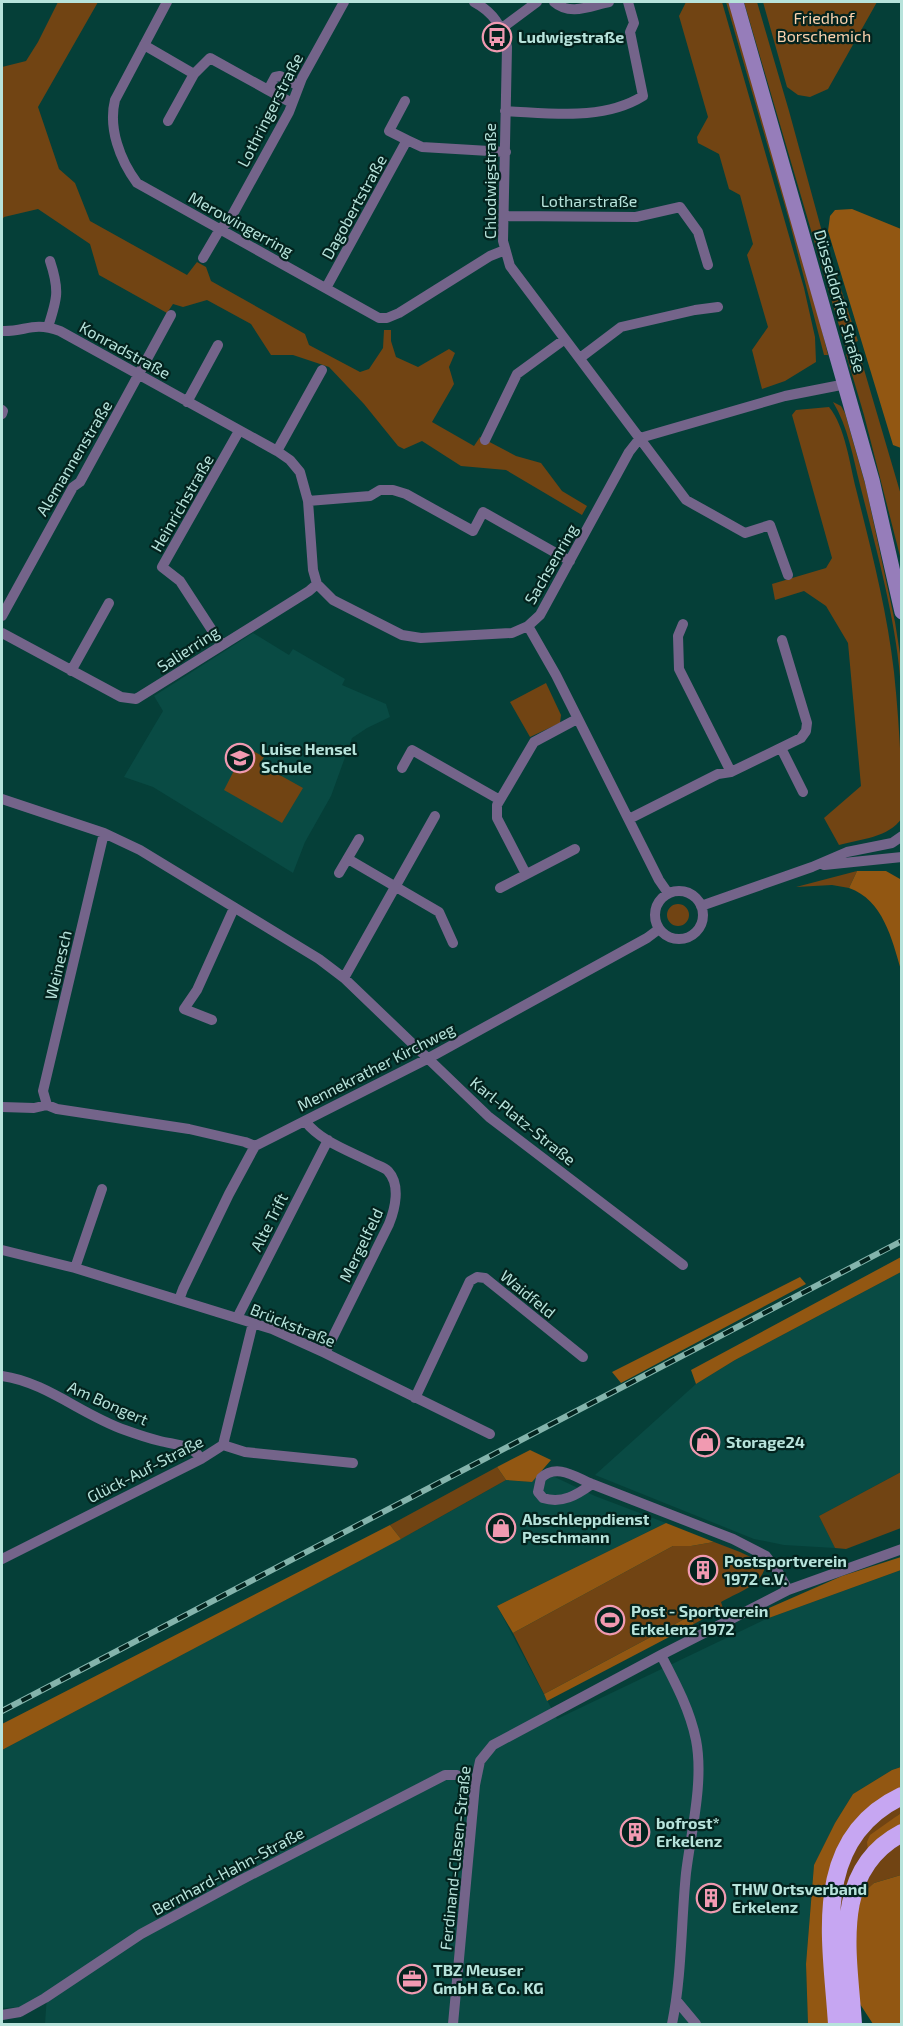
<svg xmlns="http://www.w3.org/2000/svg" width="903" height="2026" font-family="'Exo 2',sans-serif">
<rect width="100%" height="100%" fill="#053f38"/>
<path fill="#094b44" d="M253,633l36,22 4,-6 52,30 -3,6 44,19 4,13 -23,11 -15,10 -21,58 -26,46 -12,31 -140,-86 -29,-10 39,-66 -9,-15z
M901,1272v200l-82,44 16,32 -51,-3 -30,-6 -159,-64 101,-91 39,-24z
M542,1471l53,25 71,27 -169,83 60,113 209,-100 135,-49v197l-9,3 -39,24 -18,29 -21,42 -8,99 2,60h-763l2,-30 -25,13 -20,1v-258l417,-221 87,-49 25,2z"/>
<path fill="#714413" d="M58,2h40l-60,105 21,62 16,14 15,38 97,54 10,-13 9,5 5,14 94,53 4,11 51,27 9,-3 14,-21 1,-18h7v11l5,16 22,10 31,-18 6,4 -6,14 5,17 -22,38 42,24 6,-9 36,19 25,7 21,28 25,15 -5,9 -76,-45 -45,-4 -39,-25 -18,8 -6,-3 -34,-42 -35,-37 -36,-12h-22l-20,-31 -44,-24 -24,7 -10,-3 -6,9 -68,-38 -9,-31 -52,-35 -34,8 -2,3v-153l24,-6 12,-19z
M686,2h36l82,286 11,49 1,25 -31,19 -23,8 -10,-39 16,-23 -21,-72 6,-11 -13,-49 -11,-6 -10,-35 -21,-11 -1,-6 11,-20 -29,-101z
M726,2h4l79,275 19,78h-4l-35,-135z
M744,2h13l32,109 32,117 37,113 -13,5z
M763,2h114l-49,87 -18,8 -12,-2 -11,-8z
M858,349l43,146v65l-37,-145 -18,-61z
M833,402l8,4 4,7 21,74 29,135 6,38v69c-1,-14 1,-27 0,-41 -4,-65 -25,-140 -41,-203 -7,-28 -12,-58 -27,-83z
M829,407c16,19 21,58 27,82 15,60 31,121 38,183 5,48 8,98 8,146 -14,20 -41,21 -63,27l-15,-27 37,-32 -13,-143 -22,-37 -22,-15 -29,9 -3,-16 54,-16 6,-10 -40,-143 4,-5z
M546,683l15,32 -1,8 -30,14 -20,-35z
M246,747l18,10 -4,7 43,24 -21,35 -58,-33z
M857,871l-8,17 -17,-3 -36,2z
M667 915a11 11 0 1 1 22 0a11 11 0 1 1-22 0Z
M497,1467l9,13 -105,59 -11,-14z
M901,1472v56l-55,21 -11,-1 -16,-32z
M714,1542l26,10 17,8 8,7c-4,19 -29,26 -44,35l2,6 -29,16 -4,-8 -146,78 -31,-61 160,-87h18z
M901,1800v13l-4,3 -29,35 -31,87 3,-59 17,-38z
M901,1840v35l-27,8 -19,21 25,-48z"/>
<path fill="#925712" d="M852,209l49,20v219l-8,-3 -65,-214 2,-15 5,-6z
M857,871h29l14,8 1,91c-9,-31 -18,-70 -52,-82z
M901,1257v15l-166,88 -39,24 -5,-14z
M800,1277l6,7 -185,99 -9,-11z
M530,1450l21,10 -19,22 -26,-2 -9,-13z
M666,1523l48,19 -23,4h-18l-160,87 -16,-27z
M390,1525l11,14 -399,211v-26z
M901,1557v13l-135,49 3,-11 73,-32z
M690,1616l4,8 -147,77 -3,-7z
M901,1767v20l-25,15 -33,38 -12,184h-23l-2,-60 8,-99 21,-42 18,-29 39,-24z
M901,1813v12l-33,26 -1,-9 3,-7z
M901,1875v149h-28l-13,-20 -8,-72 8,-36 14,-13z"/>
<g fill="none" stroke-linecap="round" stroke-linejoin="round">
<path stroke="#74648a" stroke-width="10" d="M167,2l-52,98c-7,28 5,60 22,83l242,135h8l12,-5 91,-57 15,-6
M474,2c19,10 28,24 33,45l-4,194 7,25 176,234 59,33 25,-8 18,50
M554,2c16,14 36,4 55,0
M502,28l35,-26
M144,45l50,29 16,-16 58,32 7,-13 5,-1 19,10
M268,90l24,13
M405,101l-16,30 18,9
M505,111c46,2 98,10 138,-15l-13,-64 4,-9 -6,-21
M168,121l26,-47
M504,216l132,1 44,-10 18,25 10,33
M203,258l17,-29 9,-8 60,-109 13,-34 42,-76
M326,288l81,-148 15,7 84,5
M48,327c9,-28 12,-36 2,-66
M2,331c24,1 30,-10 58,0l217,120 13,9 10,12 8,29 5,69 4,14 16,16 69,35 19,3 91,-5 16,-7 12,-11 89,-163 11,-14 145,-42 61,-12
M580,358l41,-31 74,-17 23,-3
M187,402l31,-57
M2,410l1,1 -1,3
M485,440l32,-66 48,-35
M277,451l45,-81
M308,501l62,-5 10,-6h13l13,4 67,37 10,-19 87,49
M2,616l71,-129 7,-5 91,-167
M683,624l-5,12 1,33 52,103
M528,626l28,49 103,205 9,13
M2,633l119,64 15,2 173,-108 8,-7
M221,644l-41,-63 -18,-14 77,-136
M71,671l38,-68
M781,748l22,44
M402,768l10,-18 88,50
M2,799l102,34 36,17 179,109 25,19 145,139 194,148
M629,819l89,-45 13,-2 70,-34 5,-7 1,-8 -25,-83
M104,833l-61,258 4,14 10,4 132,20 56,13 10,4
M348,859l91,53 14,31
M824,865l78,-8
M339,873l20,-34
M526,874l-29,-56v-13l37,-63 43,-23
M500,888l75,-39
M655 915a24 24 0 1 1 48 0a24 24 0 1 1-48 0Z
M701,906l111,-39 35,-15 45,-9 10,-7
M344,978l91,-162
M212,1020l-28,-11 13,-19 37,-82
M2,1107l32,1 13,-3
M305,1121c15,20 44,30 66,41 5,3 13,5 17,9 13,14 7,38 1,53l-64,129
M2,1250l73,18 197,61 53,24 165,81
M75,1268l27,-79
M179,1300l4,-11 46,-95 26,-48 172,-87 220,-121 12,-9
M237,1318l91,-178
M2,1376c44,6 80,39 123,54 11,4 23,8 35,11 15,4 32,3 41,18
M415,1398l55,-117 7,-4 8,1 98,79
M223,1445l22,7 108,11
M592,1484c-17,-7 -35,-21 -51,-6l-3,14 5,6c19,6 34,-3 49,-14l141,55 33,17 11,14 11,20
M2,1559l199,-100 22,-14 30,-122
M661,1655c14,27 29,55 35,85 8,41 -5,92 -10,133 -5,50 -4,102 -14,151
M676,2000l20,24
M2,2015l18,-3 25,-14 96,-64 98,-53 206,-106h12l18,10
M453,2024l22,-239 5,-24 13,-16 168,-90 127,-65 114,-41"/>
<path stroke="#967dba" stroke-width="15" d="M736,2l136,478 30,132"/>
<path stroke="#c6a6f2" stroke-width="18" d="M837,2024c-5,-82 -28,-184 65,-228
M853,2024c-4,-66 -24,-153 49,-191"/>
<g stroke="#84b4ac" stroke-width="6">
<path id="rail" d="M2,1711l900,-470"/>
</g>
<use href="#rail" stroke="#03231e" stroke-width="4" stroke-dasharray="11" stroke-linecap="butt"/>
</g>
<defs>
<g id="bus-ring" transform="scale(1.5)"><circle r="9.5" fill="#03231e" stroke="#f19ab1" stroke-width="1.5"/><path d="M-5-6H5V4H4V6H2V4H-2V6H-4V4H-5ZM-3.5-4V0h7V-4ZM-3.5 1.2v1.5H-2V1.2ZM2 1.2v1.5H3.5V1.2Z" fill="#f19ab1"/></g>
<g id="school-ring" transform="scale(1.5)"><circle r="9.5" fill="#03231e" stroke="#f19ab1" stroke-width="1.5"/><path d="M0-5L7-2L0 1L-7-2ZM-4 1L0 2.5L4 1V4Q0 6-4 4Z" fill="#f19ab1"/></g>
<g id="shop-ring" transform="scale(1.5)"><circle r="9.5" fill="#03231e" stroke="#f19ab1" stroke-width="1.5"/><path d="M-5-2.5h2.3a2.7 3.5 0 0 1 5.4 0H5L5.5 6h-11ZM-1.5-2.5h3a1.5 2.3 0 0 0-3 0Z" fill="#f19ab1"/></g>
<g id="building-ring" transform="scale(1.5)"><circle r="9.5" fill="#03231e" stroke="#f19ab1" stroke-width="1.5"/><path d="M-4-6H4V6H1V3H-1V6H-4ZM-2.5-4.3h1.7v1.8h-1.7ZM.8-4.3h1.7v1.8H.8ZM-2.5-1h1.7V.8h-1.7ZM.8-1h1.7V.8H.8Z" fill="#f19ab1"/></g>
<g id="stadium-ring" transform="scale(1.5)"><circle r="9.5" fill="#03231e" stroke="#f19ab1" stroke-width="1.5"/><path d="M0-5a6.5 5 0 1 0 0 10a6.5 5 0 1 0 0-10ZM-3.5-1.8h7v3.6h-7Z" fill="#f19ab1"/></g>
<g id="office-ring" transform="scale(1.5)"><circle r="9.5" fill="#03231e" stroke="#f19ab1" stroke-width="1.5"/><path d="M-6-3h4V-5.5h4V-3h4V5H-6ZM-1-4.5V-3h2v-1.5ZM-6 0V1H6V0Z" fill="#f19ab1"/></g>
</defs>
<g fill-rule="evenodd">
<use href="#bus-ring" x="497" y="37"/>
<use href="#school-ring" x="240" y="758"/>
<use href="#shop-ring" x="705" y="1442"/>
<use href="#shop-ring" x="501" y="1528"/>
<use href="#building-ring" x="703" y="1570"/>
<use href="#stadium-ring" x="610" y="1620"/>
<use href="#building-ring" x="635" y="1832"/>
<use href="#building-ring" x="711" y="1898"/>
<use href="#office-ring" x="412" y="1979"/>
</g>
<g text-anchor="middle" stroke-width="4.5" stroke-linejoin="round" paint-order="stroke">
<g font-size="16" fill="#fbd2ae" stroke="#03231e">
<text x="824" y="24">Friedhof<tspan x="824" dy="18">Borschemich</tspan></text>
</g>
<g font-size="16" font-weight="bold" fill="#b7e3db" stroke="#03231e" text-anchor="start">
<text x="518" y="43">Ludwigstraße</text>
<text x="261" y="755">Luise Hensel<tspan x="261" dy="18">Schule</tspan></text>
<text x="726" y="1448">Storage24</text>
<text x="522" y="1525">Abschleppdienst<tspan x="522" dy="18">Peschmann</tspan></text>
<text x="724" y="1567">Postsportverein<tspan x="724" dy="18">1972 e.V.</tspan></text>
<text x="631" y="1617">Post - Sportverein<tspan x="631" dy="18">Erkelenz 1972</tspan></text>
<text x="656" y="1829">bofrost*<tspan x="656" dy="18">Erkelenz</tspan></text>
<text x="732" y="1895">THW Ortsverband<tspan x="732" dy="18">Erkelenz</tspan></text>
<text x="433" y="1976">TBZ Meuser<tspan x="433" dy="18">GmbH &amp; Co. KG</tspan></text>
</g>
<g font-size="16" fill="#b7e3db" stroke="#03231e">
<text transform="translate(270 110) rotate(-63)" y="6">Lothringerstraße</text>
<text transform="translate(490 181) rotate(-90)" y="6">Chlodwigstraße</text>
<text x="589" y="207">Lotharstraße</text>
<text transform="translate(354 207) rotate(-61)" y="6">Dagobertstraße</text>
<text transform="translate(241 224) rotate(29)" y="6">Merowingerring</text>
<text transform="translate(840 301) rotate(74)" y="6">Düsseldorfer Straße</text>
<text transform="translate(125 350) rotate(29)" y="6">Konradstraße</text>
<text transform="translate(74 458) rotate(-59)" y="6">Alemannenstraße</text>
<text transform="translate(182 503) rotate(-60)" y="6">Heinrichstraße</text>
<text transform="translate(551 564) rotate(-60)" y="6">Sachsenring</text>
<text transform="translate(188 649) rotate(-33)" y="6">Salierring</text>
<text transform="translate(58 965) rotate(-77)" y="6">Weinesch</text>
<text transform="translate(376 1067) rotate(-27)" y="6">Mennekrather Kirchweg</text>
<text transform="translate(523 1121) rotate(39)" y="6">Karl-Platz-Straße</text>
<text transform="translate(269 1222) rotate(-63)" y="6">Alte Trift</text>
<text transform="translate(361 1245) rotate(-64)" y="6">Mergelfeld</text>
<text transform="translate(528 1294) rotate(39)" y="6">Waidfeld</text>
<text transform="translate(293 1325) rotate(22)" y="6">Brückstraße</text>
<text transform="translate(108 1403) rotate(24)" y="6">Am Bongert</text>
<text transform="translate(145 1469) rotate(-27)" y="6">Glück-Auf-Straße</text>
<text transform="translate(455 1858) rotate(-84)" y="6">Ferdinand-Clasen-Straße</text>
<text transform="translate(228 1871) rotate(-28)" y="6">Bernhard-Hahn-Straße</text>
</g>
</g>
<rect width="903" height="2026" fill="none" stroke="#b7e3db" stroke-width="6"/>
</svg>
